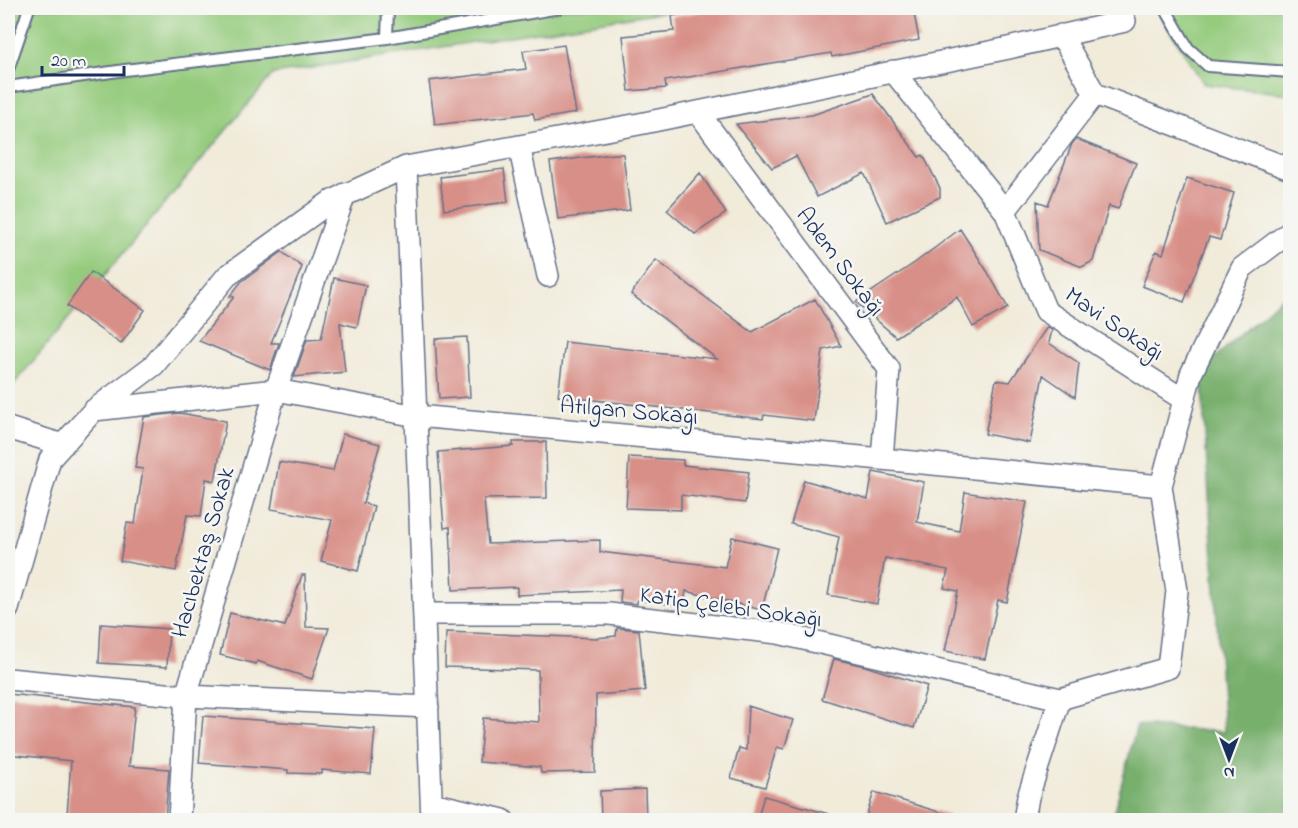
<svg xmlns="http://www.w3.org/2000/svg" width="1298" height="828" font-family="'Indie Flower',sans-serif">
<rect width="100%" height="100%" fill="#f6f6f2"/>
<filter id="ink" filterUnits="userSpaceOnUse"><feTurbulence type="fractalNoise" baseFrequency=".0167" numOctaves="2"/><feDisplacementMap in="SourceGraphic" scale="12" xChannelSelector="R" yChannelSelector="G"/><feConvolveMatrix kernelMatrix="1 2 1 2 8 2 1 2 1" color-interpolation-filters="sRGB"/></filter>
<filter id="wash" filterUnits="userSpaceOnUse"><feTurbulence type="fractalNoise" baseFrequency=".008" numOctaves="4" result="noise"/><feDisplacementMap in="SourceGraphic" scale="24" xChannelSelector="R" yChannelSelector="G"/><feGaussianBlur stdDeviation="1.35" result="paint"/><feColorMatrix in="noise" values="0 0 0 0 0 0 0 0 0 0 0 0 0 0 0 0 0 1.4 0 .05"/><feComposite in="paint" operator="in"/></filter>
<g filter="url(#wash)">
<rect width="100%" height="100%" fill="#f1ebda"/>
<path fill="#94cb7d" stroke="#587d6e" stroke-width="1.5" d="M17,8h669l-413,66 -265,317v-354z
M1156,8h134v86l-86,-10z"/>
<path fill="#77af6c" stroke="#496f65" stroke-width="1.5" d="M1290,290v530h-178l25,-95 87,7 -23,-362z"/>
<g id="blocks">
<path fill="#d88f87" d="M724,8h189l6,32 -87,17 -1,-4 -166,28 1,7 -37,3 -6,-55 51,-5 -2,-15z
M564,45l12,68 -41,7 -2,-7 -98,12 -6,-44 97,-12 -3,-18z
M873,94l46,63 4,-2 17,33v9l-53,25 -23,-49 -47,24 -21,-41 -24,12 -36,-44 76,-9z
M1076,139l60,24 -18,46 -9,-3 -16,55 -11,6 -43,-17 -2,-49 11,4 24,-61z
M613,154h10l7,56 -72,9 -8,-57z
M504,169l4,33 -64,8 -4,-33z
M700,173l26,40 -31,21 -28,-24z
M1187,178l47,15 -14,47 -11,-3 -25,65 -42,-16 14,-35 7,3z
M960,229l27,42 21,37 -35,19 -16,-30 -61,40 -40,-35 60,-40z
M282,252l20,15 -31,76h8l-9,27 -71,-29 35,-44 -4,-1 11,-14z
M656,260l96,72 63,-33 26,47 -18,4 -9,71 -50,-6 -1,4 -205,-23 7,-54 152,17 -86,-65z
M91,272l54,38 -24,34 -54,-38z
M334,278l32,7 -9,42 -17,-4 5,49 -51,5 13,-37 14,-1z
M1047,327l5,3 -3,13 30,20 -4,34 -32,-22 -13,68 -45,-9 11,-54 14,2z
M467,337l3,60 -31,2 -4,-60z
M179,413l47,8 -11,60 -9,-2 -5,37 -14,-1 -11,56 -56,-10 7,-38 8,1 8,-55 -8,-1 9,-51z
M343,434l37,10 -17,59 11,3 -16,65 -37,-10 11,-41 -61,-11 8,-47 54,9z
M513,442h33l1,56 -63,1 4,45 112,-4v12l125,15 7,-30 45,11 -15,62 -76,-19 -2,15 -47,-6v4l-17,-2 1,-12 -104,5v-8l-64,3 -3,-63 -6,1 -6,-76 75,-6z
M629,457l54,3v5l66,7 -4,31 -64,-8v15l-55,-2z
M873,472l51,10 -7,40 42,9 6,-39 62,10 -20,100 -9,-2 -13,59 -40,-8 13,-60 -14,-3 4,-18 -63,-12 -8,46 -49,-9 11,-58 -48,-13 13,-44 64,19z
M302,575h3l1,52 23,1 -17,51 -55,-18 -1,3 -36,-9 10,-42 55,13z
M101,624l68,5 -2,38 -68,-4z
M617,628l22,2 6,61 -49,4 -1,77 -54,1 -1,-6 -61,-5 4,-44 56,4 -1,-52 -93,-3 1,-35 150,6 20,-2z
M834,659l31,7 62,20 -13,42 -92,-29z
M8,694l127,13 -6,59 40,3 -4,51 -98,-6 4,-53 -63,-7z
M748,706l45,14 -9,29 -7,-2 -12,40 -34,-9 8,-30 7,2z
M203,716l172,13 -4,45 -49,-4v4l-34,-1v-3l-89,-7z
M645,789l1,31h-45l-1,-29z
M874,792l75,23v5h-84z
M764,796l65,18 -1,6h-71z"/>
</g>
</g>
<g filter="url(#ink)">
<use href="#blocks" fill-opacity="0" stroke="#667189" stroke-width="1.5"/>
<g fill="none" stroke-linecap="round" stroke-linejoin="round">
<g stroke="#667189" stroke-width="14">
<path id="service" d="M1165,8l23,40 20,18 82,6
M387,38l1,-30
M8,70l21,-62
M8,87l117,-17 262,-32 172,-30"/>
</g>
<g stroke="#667189" stroke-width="24">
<path id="minor" d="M1061,35l34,59 195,75
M893,71l112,140 90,-117
M698,112l191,257 -7,90
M519,146l29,130
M406,167l26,653
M345,194l-69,196 -90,306 242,11
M1005,211l41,100 138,89
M94,410l182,-20 141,26 423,39 321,31
M8,428l55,17
M8,609l42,-150 44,-49 60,-45 73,-89 103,-74 76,-35 233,-43 365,-75 121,-28
M424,614h185l169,19 282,66
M8,679l178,17 -7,124
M432,803l71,17
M1024,820l4,-23 32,-98 108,-31 9,-77 -16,-105 30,-112 51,-106 48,-36"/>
</g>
<use href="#service" stroke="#fff" stroke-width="10"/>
<use href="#minor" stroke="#fff" stroke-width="21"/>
</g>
</g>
<g text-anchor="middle" stroke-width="5" stroke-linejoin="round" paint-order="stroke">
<g font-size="24" fill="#1b2f5e" stroke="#f6f6f2">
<text transform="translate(841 261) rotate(53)" y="8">Adem Sokağı</text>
<text transform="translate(1115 323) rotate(34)" y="8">Mavi Sokağı</text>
<text transform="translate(629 410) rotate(5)" y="8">Atılgan Sokağı</text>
<text transform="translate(202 552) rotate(-74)" y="8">Hacıbektaş Sokak</text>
<text transform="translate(731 606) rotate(8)" y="8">Katip Çelebi Sokağı</text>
</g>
</g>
<rect width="1298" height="828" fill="none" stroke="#f6f6f2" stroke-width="30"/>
<g transform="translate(1229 759) rotate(180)" stroke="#f6f6f2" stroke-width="4.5" paint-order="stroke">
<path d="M0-4.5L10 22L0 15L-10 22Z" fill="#1b2f5e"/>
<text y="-9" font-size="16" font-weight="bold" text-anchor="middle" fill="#1b2f5e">N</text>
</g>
<path d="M42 66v9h82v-9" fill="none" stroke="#1b2f5e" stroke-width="3"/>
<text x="51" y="66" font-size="18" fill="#1b2f5e" stroke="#f6f6f2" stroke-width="4.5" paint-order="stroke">20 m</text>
</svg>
